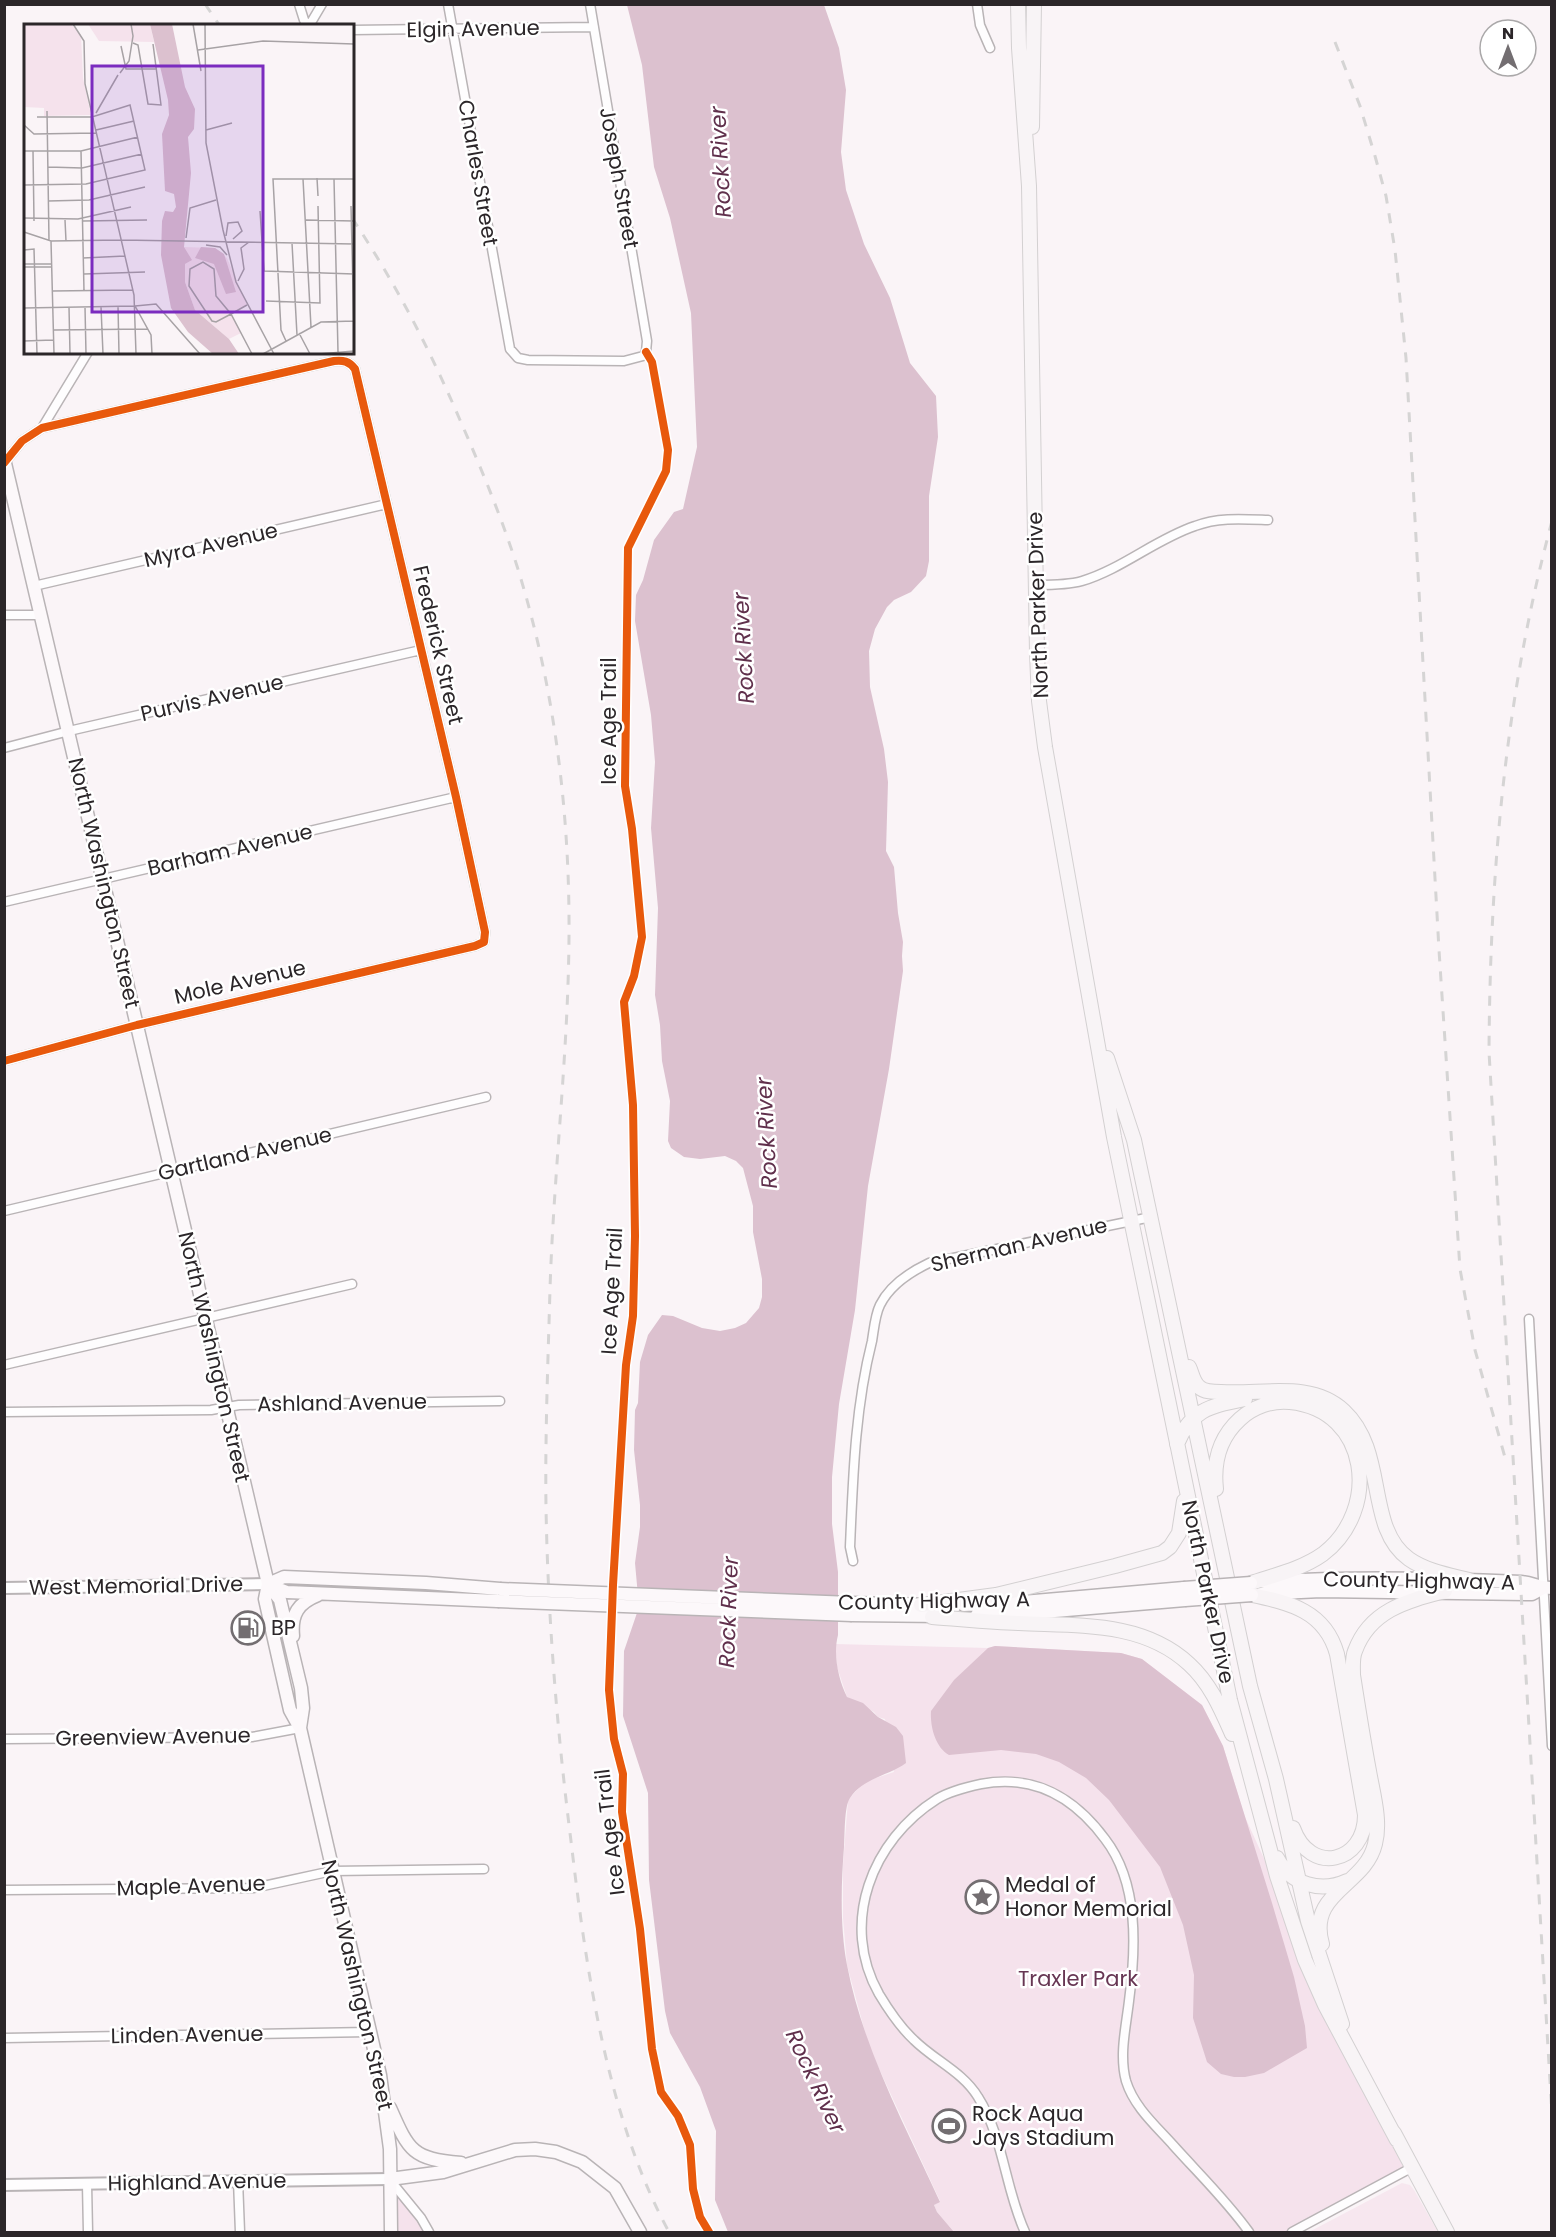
<svg xmlns="http://www.w3.org/2000/svg" width="1556" height="2237" font-family="Poppins,sans-serif">
<rect width="100%" height="100%" fill="#faf4f7"/>
<path fill="#f7e7ef" d="M1402,2183l8,2 4,5 24,42h-129z"/>
<path fill="#f5e2ec" d="M835,1644l153,4 7,-2 126,7 21,6 60,46 21,41 22,71 44,96 122,255 -119,64h-338l-17,-20 -3,-7 6,-4 -71,-154 -22,-82 -4,-47v-53l5,-65 16,-18 30,-10 -9,-53 -7,-2 -4,-5 -27,-15 -10,-30z
M390,2179l39,53h-38z"/>
<path fill="#dcc1cf" d="M627,5h197l15,43 7,42 -5,62 5,38 18,54 26,54 20,65 26,33 2,41 -9,59v65l-3,15 -15,16 -17,8 -7,7 -12,22 -6,22 1,36 14,62 4,33 -2,69 8,16 4,46 5,29 -1,14 1,15 -14,98 -21,117 -13,124 -16,94 -7,73v47l6,48v63c-5,19 0,44 9,62l16,6 15,14 18,10 7,9 3,27c-18,13 -43,15 -56,35 -6,8 -5,38 -6,49 -3,38 -4,81 3,118 16,84 58,160 93,237l-6,3 3,7 17,20h-226l-13,-32 1,-69 -16,-44 -30,-54 -5,-22 -16,-131 -1,-87 -25,-77 1,-65 15,-44 -4,-44 5,-36v-22l-6,-55 1,-40 3,-7 2,-41 8,-27 14,-20 11,1 29,12 18,3 15,-3 11,-5 13,-15 3,-11v-18l-9,-47v-26l-10,-38 -7,-7 -11,-5 -25,3 -16,-2 -13,-9 -3,-7 2,-40 -8,-40 -2,-36 -5,-30 3,-87 -7,-80 4,-66 -4,-47 -16,-94 1,-26 7,-15 11,-40 20,-28 9,-3 14,-62 -6,-134 -21,-95 -16,-51 -12,-102z
M995,1646l126,7 21,6 60,46 21,41 49,157 22,74 11,49 2,22 -43,25 -19,4h-11l-13,-3 -14,-12 -14,-44 1,-43 -11,-50 -23,-58 -51,-67 -23,-22 -27,-16 -23,-8 -35,-4 -52,5c-14,-8 -19,-29 -18,-44l23,-31 34,-32z"/>
<g fill="none" stroke-linecap="round" stroke-linejoin="round">
<g stroke="#b9b4b6" stroke-width="11">
<path id="minor" d="M299,4l5,16 4,6
M448,4l62,345 8,9 10,2 96,1 19,-5 3,-4 1,-11 -57,-337
M977,4l3,21 10,23
M309,26l13,-22
M352,30l242,-3
M42,428l46,-76
M4,463l18,-22 20,-13 292,-67c9,-1 15,0 21,8l101,428 29,135 -1,10 -9,4 -338,79 -133,36
M1037,585c15,0 31,0 45,-4 40,-12 74,-42 113,-55 23,-9 48,-7 73,-6
M34,586l353,-82
M4,615h37
M4,748l65,-17 352,-81
M4,902l452,-105
M4,1211l482,-114
M1529,1319l23,427
M4,1365l348,-81
M4,1412l207,-2 28,-5 261,-4
M853,1561l-3,-14c3,-70 5,-139 22,-206 2,-12 3,-26 8,-36 10,-20 30,-33 49,-42l222,-46
M4,1739l248,-2 48,-9
M4,1890l250,-2 78,-17 152,-2
M4,2038l365,-6
M238,2180l2,52
M390,2180l31,38 8,14
M87,2184l1,48
M1025,2232c-20,-43 -21,-94 -47,-135 -15,-25 -44,-37 -64,-57 -13,-12 -26,-31 -35,-46 -40,-71 -7,-154 58,-195 13,-8 30,-12 44,-15 52,-10 93,13 124,55 34,44 31,109 24,162 -3,26 -10,54 -3,80 8,26 30,45 47,64 26,29 54,56 76,87
M1292,2232l119,-64"/>
</g>
<g stroke="#b9b4b6" stroke-width="14">
<path id="tertiary" d="M4,1588l264,-4
M4,2185l386,-6"/>
</g>
<g stroke="#b9b4b6" stroke-width="15">
<path id="secondary" d="M4,459l264,1125 12,16 21,88 2,20 -3,20
M1264,1582c85,-6 171,-4 257,0 11,1 20,6 31,6
M268,1584l-3,15 25,111 10,18 80,347 10,74 1,83
M268,1584l16,-7 142,6 74,6
M269,1585l18,7 211,9
M1261,1594l60,-3 211,3 11,-6
M851,1603l80,2
M964,1605l59,-3 161,-14
M852,1615l90,1
M977,1615l42,-1 166,-14
M293,1636c-2,-22 5,-33 25,-41
M390,2108c19,43 22,51 71,55
M390,2179l53,-7 72,-22 20,-1 21,3 26,10 33,26 25,44"/>
</g>
<g stroke="#d3d0d1" stroke-width="16">
<path id="primary" d="M1018,4l1,44 10,138 8,467 2,48 6,46 69,390 116,563 47,176 28,84 20,45 72,135
M1032,127l2,-123
M1107,1058l27,82 116,546 26,93 32,142 34,103
M1189,1367c3,6 4,15 10,20 5,5 15,5 22,5 40,3 90,-12 123,19 44,41 21,117 65,148 17,12 40,16 60,21
M1177,1444c14,-35 34,-38 68,-45
M1216,1489c-3,-27 3,-51 24,-70 13,-12 32,-19 50,-17 80,8 91,108 33,152 -21,15 -48,21 -72,29
M1252,1595c38,8 73,16 85,59l28,161c0,48 -55,61 -72,13
M921,1605l75,-10 119,-29 47,-13 8,-6 9,-14 5,-32
M932,1617c29,2 58,5 87,6 59,3 124,-2 170,41 21,19 32,45 43,70
M1277,1858c14,27 44,35 70,23
M1322,1944c-15,-52 43,-58 53,-100 6,-23 -2,-50 -6,-73 -6,-32 -11,-64 -16,-96 0,-8 -1,-17 2,-24 15,-41 52,-50 90,-60
M1394,2133l53,99"/>
</g>
<use href="#minor" stroke="#fefdfe" stroke-width="8"/>
<use href="#tertiary" stroke="#fefdfe" stroke-width="10"/>
<use href="#secondary" stroke="#fcf8fa" stroke-width="12"/>
<use href="#primary" stroke="#f8f4f6" stroke-width="14"/>
<path stroke="#d5d4d4" stroke-width="3" stroke-dasharray="10 10" stroke-linecap="butt" d="M205,4l15,22
M1335,42l25,64 15,50 11,40 9,54 11,108 33,592 21,319 15,81 31,111
M352,218c43,64 78,132 108,202 21,48 41,96 57,146 35,112 51,231 52,349 1,125 -15,249 -19,374 -2,73 -5,146 -4,219 2,111 11,222 25,333 15,128 36,277 98,391
M1552,521c-47,174 -62,352 -63,531l63,1063"/>
<g stroke="#b9b4b6" stroke-width="15" stroke-linecap="butt">
<path id="secondary-bridge" d="M1184,1588l67,-5
M500,1589l351,14
M1185,1600l67,-5
M498,1601l354,14"/>
</g>
<use href="#secondary-bridge" stroke="#fcf8fa" stroke-width="12"/>
<g stroke="#fff" stroke-width="11">
<path id="cycleway" d="M646,352l6,10 16,88 -2,21 -38,77 -3,238 7,43 10,108 -8,39 -10,26 9,103 2,131 -2,80 -7,49 -13,220 -4,105 5,49 9,35 -1,38 18,117 12,120 9,43 17,24 12,29 3,44 7,28 9,15
M4,463l18,-22 20,-13 292,-67c9,-1 15,0 21,8l101,428 29,135 -1,10 -9,4 -338,79 -133,36"/>
</g>
<use href="#cycleway" stroke="#e8590c" stroke-width="8"/>
</g>
<defs>
<g id="fuel-ring" transform="scale(1.725)"><circle r="9.5" fill="#fff" stroke="#736e71" stroke-width="1.5"/><path d="M-5.5-6h7V0h2V4h1.3V-2.5L3-4.5l.8-.8L6-3V5H2.5V1h-1V6h-7ZM-4.2-4.7v3.2H.2V-4.7Z" fill="#736e71"/></g>
<g id="sight-ring" transform="scale(1.725)"><circle r="9.5" fill="#fff" stroke="#736e71" stroke-width="1.5"/><path d="M0-6L1.8-2.2L6-1.7L2.9 1.2L3.7 5.4L0 3.3L-3.7 5.4L-2.9 1.2L-6-1.7L-1.8-2.2Z" fill="#736e71"/></g>
<g id="stadium-ring" transform="scale(1.725)"><circle r="9.5" fill="#fff" stroke="#736e71" stroke-width="1.5"/><path d="M0-5a6.5 5 0 1 0 0 10a6.5 5 0 1 0 0-10ZM-3.5-1.8h7v3.6h-7Z" fill="#736e71"/></g>
</defs>
<g fill-rule="evenodd">
<use href="#fuel-ring" x="248" y="1628"/>
<use href="#sight-ring" x="982" y="1897"/>
<use href="#stadium-ring" x="949" y="2126"/>
</g>
<g text-anchor="middle" stroke-width="5" stroke-linejoin="round" paint-order="stroke">
<g font-size="21" fill="#2b2629" stroke="#fff">
<text transform="translate(473 29) rotate(-1)" y="7">Elgin Avenue</text>
<text transform="translate(478 173) rotate(80)" y="7">Charles Street</text>
<text transform="translate(619 178) rotate(80)" y="7">Joseph Street</text>
<text transform="translate(211 545) rotate(-13)" y="7">Myra Avenue</text>
<text transform="translate(1038 605) rotate(-92)" y="7">North Parker Drive</text>
<text transform="translate(438 645) rotate(77)" y="7">Frederick Street</text>
<text transform="translate(212 698) rotate(-13)" y="7">Purvis Avenue</text>
<text transform="translate(609 721) rotate(-90)" y="7">Ice Age Trail</text>
<text transform="translate(230 850) rotate(-13)" y="7">Barham Avenue</text>
<text transform="translate(104 883) rotate(77)" y="7">North Washington Street</text>
<text transform="translate(240 982) rotate(-13)" y="7">Mole Avenue</text>
<text transform="translate(245 1154) rotate(-13)" y="7">Gartland Avenue</text>
<text transform="translate(1019 1245) rotate(-13)" y="7">Sherman Avenue</text>
<text transform="translate(612 1291) rotate(-87)" y="7">Ice Age Trail</text>
<text transform="translate(214 1357) rotate(77)" y="7">North Washington Street</text>
<text transform="translate(342 1403) rotate(-1)" y="7">Ashland Avenue</text>
<text transform="translate(1419 1581) rotate(1)" y="7">County Highway A</text>
<text transform="translate(136 1586) rotate(-1)" y="7">West Memorial Drive</text>
<text transform="translate(1208 1592) rotate(78)" y="7">North Parker Drive</text>
<text transform="translate(934 1601) rotate(-1)" y="7">County Highway A</text>
<text transform="translate(153 1737) rotate(-1)" y="7">Greenview Avenue</text>
<text transform="translate(610 1832) rotate(-97)" y="7">Ice Age Trail</text>
<text transform="translate(191 1886) rotate(-2)" y="7">Maple Avenue</text>
<text transform="translate(357 1985) rotate(77)" y="7">North Washington Street</text>
<text transform="translate(187 2035) rotate(-1)" y="7">Linden Avenue</text>
<text transform="translate(197 2182) rotate(-1)" y="7">Highland Avenue</text>
</g>
<g font-size="21" fill="#2b2629" stroke="#fff" text-anchor="start">
<text x="271" y="1635">BP</text>
<text x="1005" y="1892">Medal of<tspan x="1005" dy="24">Honor Memorial</tspan></text>
<text x="972" y="2121">Rock Aqua<tspan x="972" dy="24">Jays Stadium</tspan></text>
</g>
<g font-size="21" fill="#673653" stroke="#fff">
<text x="1078" y="1986">Traxler Park</text>
</g>
<g font-size="22" font-style="italic" fill="#60304c" stroke="#fff">
<text transform="translate(720 162) rotate(-93)" y="8">Rock River</text>
<text transform="translate(743 648) rotate(-93)" y="8">Rock River</text>
<text transform="translate(766 1133) rotate(-93)" y="8">Rock River</text>
<text transform="translate(728 1612) rotate(-88)" y="8">Rock River</text>
<text transform="translate(816 2081) rotate(65)" y="8">Rock River</text>
</g>
</g>
<g transform="translate(24 24)">
<rect width="330" height="330" fill="#faf4f7"/>
<path d="M0,0h47l10,11 2,43 8,37 -47,1v-8l-20,-1zM64,0h62l4,18 -55,-1zM160,223l31,1 12,10 20,47 -16,9 10,19 -12,6 -34,-29 -10,-28v-18l5,-3z" fill="#f5e2ec"/>
<path d="M126,0h22l13,63 10,22 -1,20 -6,8 3,36 -7,74 8,13 -7,4v18l10,28 34,29 10,15h-26l-25,-22 -17,-24 -10,-53 1,-34 3,-10 8,1 3,-5 -2,-13 -9,-3 -3,-57 7,-19 -1,-15zM177,223l14,1 9,6 12,38 -10,2 -12,-30 -19,-6z" fill="#dcc1cf"/>
<path fill="none" stroke="#a7a2a5" stroke-width="1.5" d="M49,0l11,17 1,43 49,211 2,59M169,0l8,47M181,0l1,119 17,87 13,52 38,72M109,19l5,2 10,59 13,1 -8,-61M97,22l5,23h31M174,26l65,-9 91,3M96,49l9,-12 4,-25 -2,-12M23,87l2,130M72,89l22,-38M0,101l10,9 62,-1M72,106l38,-9M182,106l26,-7M0,127h57l57,-14M9,127l1,70M57,127l3,140M24,143l34,1 60,-14M293,154l1,18M279,155l8,148M310,155l4,173M0,161l62,-1 59,-14 -15,-65 -38,12h-55M24,177l41,-1 56,-13M327,182l3,125M236,187l4,60 90,3M0,194l54,1 53,-12M41,196l1,21M282,196l48,1M59,197l64,-1M0,208l27,9 70,-1M202,212l2,-13 10,-1 4,9 -9,8M162,214l4,-30 26,-8M97,216l233,4M27,217l3,113M268,219l5,92M182,221l14,2 7,8M0,226l10,-1 3,105M59,234l42,-2M0,240h28M0,243h28M60,250l61,-2M214,257l6,-12 -3,-21 8,-6M28,267l81,-1M242,277l54,2 -2,-97M223,281l-16,9 -15,8 -4,-1 -23,-35 1,-17 13,-7 11,7 2,27 15,18 21,40M94,282l1,48M111,282l21,-2 44,50M45,283l1,47M61,283l1,47M77,283l2,47M0,284l111,-2 16,29 1,19M30,306l94,-1M275,309l11,21M0,317l29,-1M262,317l-5,-11 -8,-151h81M239,330l58,-32 33,-1M295,330l35,-3"/>
<path fill="#7b2cbf" fill-opacity="0.15" stroke="#7b2cbf" stroke-width="3" d="M68,42h171v246h-171z"/>
<rect width="330" height="330" fill="none" stroke="#2b2629" stroke-width="3"/>
</g>
<rect width="1556" height="2237" fill="none" stroke="#2b2629" stroke-width="12"/>
<g transform="translate(1508 48)"><circle r="28" fill="#ffffff" stroke="#aaa8a9" stroke-width="1.5"/>
<path d="M0-4.5L10 22L0 15L-10 22Z" fill="#736e71"/>
<text y="-9" font-size="16" font-weight="bold" text-anchor="middle" fill="#2b2629">N</text>
</g>
</svg>
